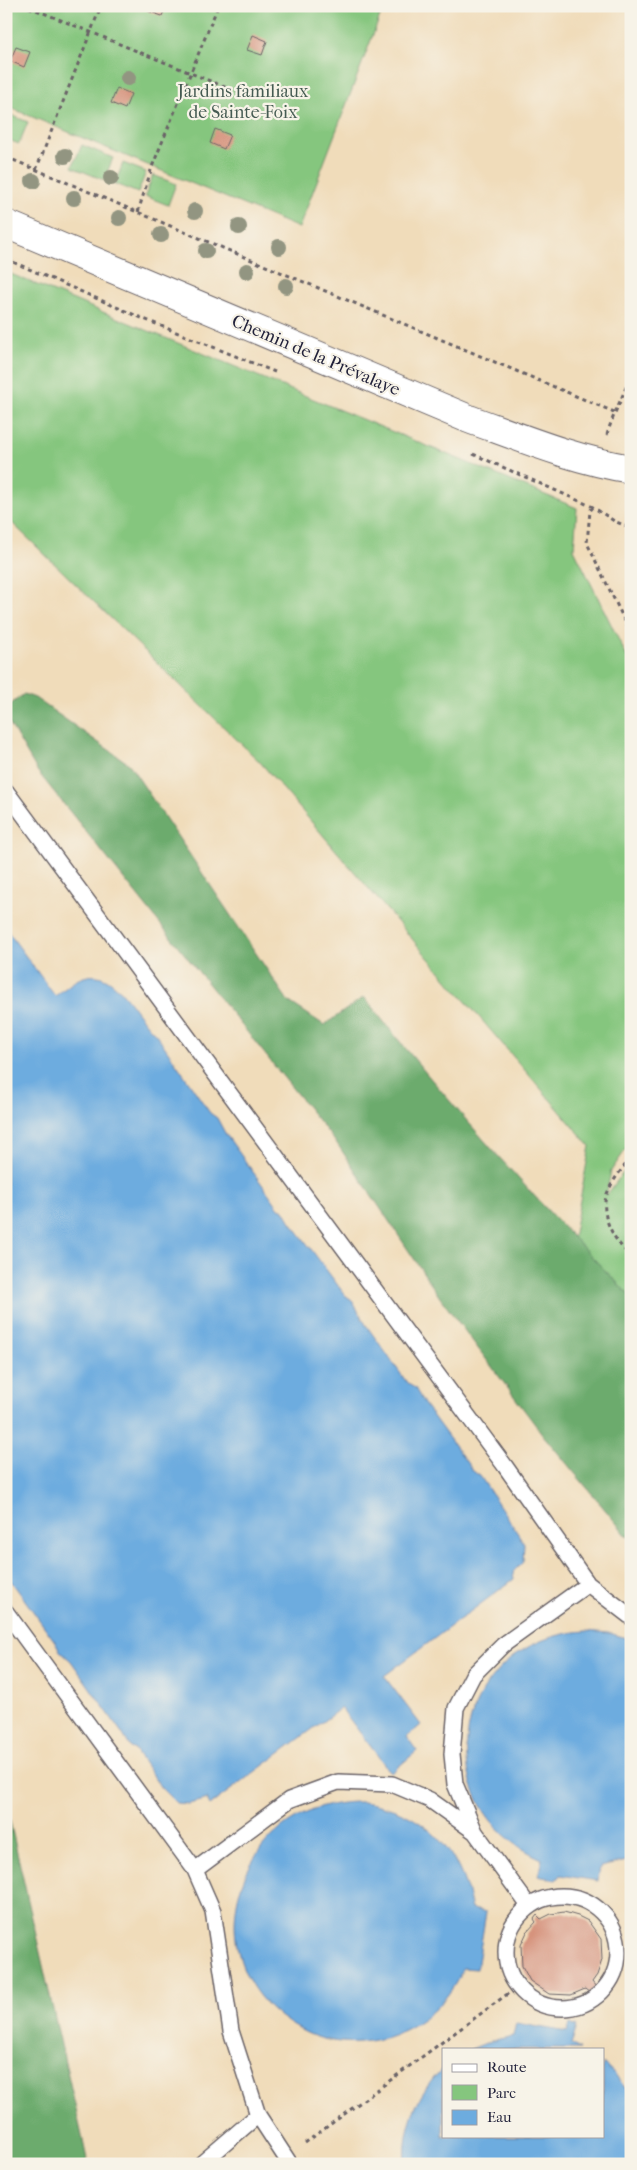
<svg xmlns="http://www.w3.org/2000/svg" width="637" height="2170" font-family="'IM FELL French Canon',serif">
<rect width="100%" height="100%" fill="#f7f3e8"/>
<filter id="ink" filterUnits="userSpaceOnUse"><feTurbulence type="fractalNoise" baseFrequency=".02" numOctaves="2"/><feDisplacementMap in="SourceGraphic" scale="10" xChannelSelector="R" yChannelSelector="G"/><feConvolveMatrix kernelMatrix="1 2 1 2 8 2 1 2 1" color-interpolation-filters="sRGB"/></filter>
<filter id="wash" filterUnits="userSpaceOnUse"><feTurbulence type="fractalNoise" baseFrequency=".0096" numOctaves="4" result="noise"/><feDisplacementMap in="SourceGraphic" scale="20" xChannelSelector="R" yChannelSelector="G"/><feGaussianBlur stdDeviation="1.12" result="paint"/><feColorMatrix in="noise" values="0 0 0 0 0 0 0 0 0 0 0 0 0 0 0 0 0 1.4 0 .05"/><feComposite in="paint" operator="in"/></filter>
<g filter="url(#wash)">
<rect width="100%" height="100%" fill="#f0dcba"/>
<path fill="#85c67e" stroke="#54745c" d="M6,6h378l-85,222 -293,-122z
M6,113l22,9 -9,22 -13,-5z
M82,145l31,13 -9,22 -32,-13z
M123,163l23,9 -8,21 -23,-9z
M153,175l23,9 -8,21 -23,-9z
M6,272l571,236 -3,41 57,116v477l-20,29 -5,25 25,-34v135l-58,-59 17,-92 -330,-384 -254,-245z"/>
<path fill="#6cab6d" stroke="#476654" d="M24,694l11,4 94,66 159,237 36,24 40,-28c83,105 173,205 267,300v241l-4,-2 -84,-101 -102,-136 -103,-154 -300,-373 -31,-53 4,-15z
M6,1804l76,332 6,28h-82z"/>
<path fill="#6dacdf" stroke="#48678d" d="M6,929l49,67c9,-6 18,-16 29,-19 32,-11 51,40 72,57l54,79 7,5 8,15 54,75 5,2 7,12 54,73 7,5 14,25 42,59 7,4 9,16 49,67 7,5 44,67 -1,19 -10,10 1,7 -130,97 37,49 -14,12 10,14 -26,22 -50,-65 -131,97 -3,-6 -18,5 -13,-1 -15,-15 -26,-38 -4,-2 -9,-15 -51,-72 -11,-10 -4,-8 -50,-69z
M586,1631l22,2 23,6v221l-31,7 -2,14 -38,-6 -4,5 -18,-4 4,-17c-122,-54 -88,-220 44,-228z
M363,1802c62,9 97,47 109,107l14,3 -9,57 -14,-1c-13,33 -42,58 -76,69 -29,9 -62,7 -88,-8 -114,-63 -65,-230 64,-227z
M516,2023l51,9 3,-8 7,3 -6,17 9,5h-109l20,-8 22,-5z
M603,2063l12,11 16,22v68h-225c-3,-37 11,-70 37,-96v68h160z"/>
<g id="blocks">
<path fill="#d6937d" d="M150,6h16l-4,10 -14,-5z
M253,35l14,6 -5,14 -15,-5z
M16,47l14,5 -6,15 -14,-6z
M117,88l14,6 -6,15 -14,-6z
M215,129l15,6 -6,14 -14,-6z
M564,1912l14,4 10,5 13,18 1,21 -5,15 -5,7 4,5 -6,6 -5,-4 -14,6 -22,-1 -19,-13 -8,-15 -1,-21 6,-13 9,-10 -2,-3 3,-4 4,4 10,-5z"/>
</g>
</g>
<g filter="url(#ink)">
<use href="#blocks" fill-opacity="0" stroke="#6a6367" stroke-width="1"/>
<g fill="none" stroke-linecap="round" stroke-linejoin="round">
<g stroke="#6a6367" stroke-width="18">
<path id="service" d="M6,791l499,675 83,118 43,33
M6,1612l189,258 18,41 18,120 27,84 32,49
M475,1832l54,74
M195,1870l94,-70 49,-18 54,2 38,16 45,32 -20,-48 -3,-30 4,-46 17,-33 30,-30 85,-61
M506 1952a56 56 0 1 1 112 0a56 56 0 1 1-112 0Z
M201,2164l57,-49"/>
</g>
<g stroke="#6a6367" stroke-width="30">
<path id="tertiary" d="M6,224l463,195c53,19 106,41 162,50"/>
</g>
<path stroke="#6a6367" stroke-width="3" stroke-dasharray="4 4" stroke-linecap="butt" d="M29,7l218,89
M6,157l608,255
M36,170l65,-164
M138,212l14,-45 66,-161
M6,259l138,60 131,53
M607,435c6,-22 18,-41 24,-62
M473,454l120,53 21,14 17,7
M593,507l-3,4 -3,32 44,91
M631,1158c-9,11 -21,25 -25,39 -6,20 10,47 25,59
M305,2143l212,-156"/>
<use href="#service" stroke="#fff" stroke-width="15"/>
<use href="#tertiary" stroke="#fff" stroke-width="28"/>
</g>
<g fill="#929581">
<circle cx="128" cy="78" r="8"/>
<circle cx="65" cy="156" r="8"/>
<circle cx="111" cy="178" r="8"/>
<circle cx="33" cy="181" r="8"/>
<circle cx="74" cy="198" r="8"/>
<circle cx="195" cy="211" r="8"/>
<circle cx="119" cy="218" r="8"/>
<circle cx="239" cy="227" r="8"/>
<circle cx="161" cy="235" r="8"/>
<circle cx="279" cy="247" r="8"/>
<circle cx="206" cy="251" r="8"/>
<circle cx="247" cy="271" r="8"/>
<circle cx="286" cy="286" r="8"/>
</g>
</g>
<g text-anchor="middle" stroke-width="4.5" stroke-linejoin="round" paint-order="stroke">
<g font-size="18" fill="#455b52" stroke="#f7f3e8">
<text x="243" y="97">Jardins familiaux<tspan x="243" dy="21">de Sainte-Foix</tspan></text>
</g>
<g font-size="18" fill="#22223b" stroke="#f7f3e8">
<text transform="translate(316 355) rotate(23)" y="6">Chemin de la Prévalaye</text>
</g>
</g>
<rect width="637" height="2170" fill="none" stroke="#f7f3e8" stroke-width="25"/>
<rect x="442" y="2048" width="162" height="90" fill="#f7f3e8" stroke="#a29fa3"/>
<rect x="452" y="2064" width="25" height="8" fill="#ffffff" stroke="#a29fa3"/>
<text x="487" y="2072" font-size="15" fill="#22223b">Route</text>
<rect x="452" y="2085" width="25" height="15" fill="#85c67e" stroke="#a29fa3"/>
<text x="487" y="2098" font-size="15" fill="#22223b">Parc</text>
<rect x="452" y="2110" width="25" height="15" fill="#6dacdf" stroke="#a29fa3"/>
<text x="487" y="2122" font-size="15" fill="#22223b">Eau</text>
</svg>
